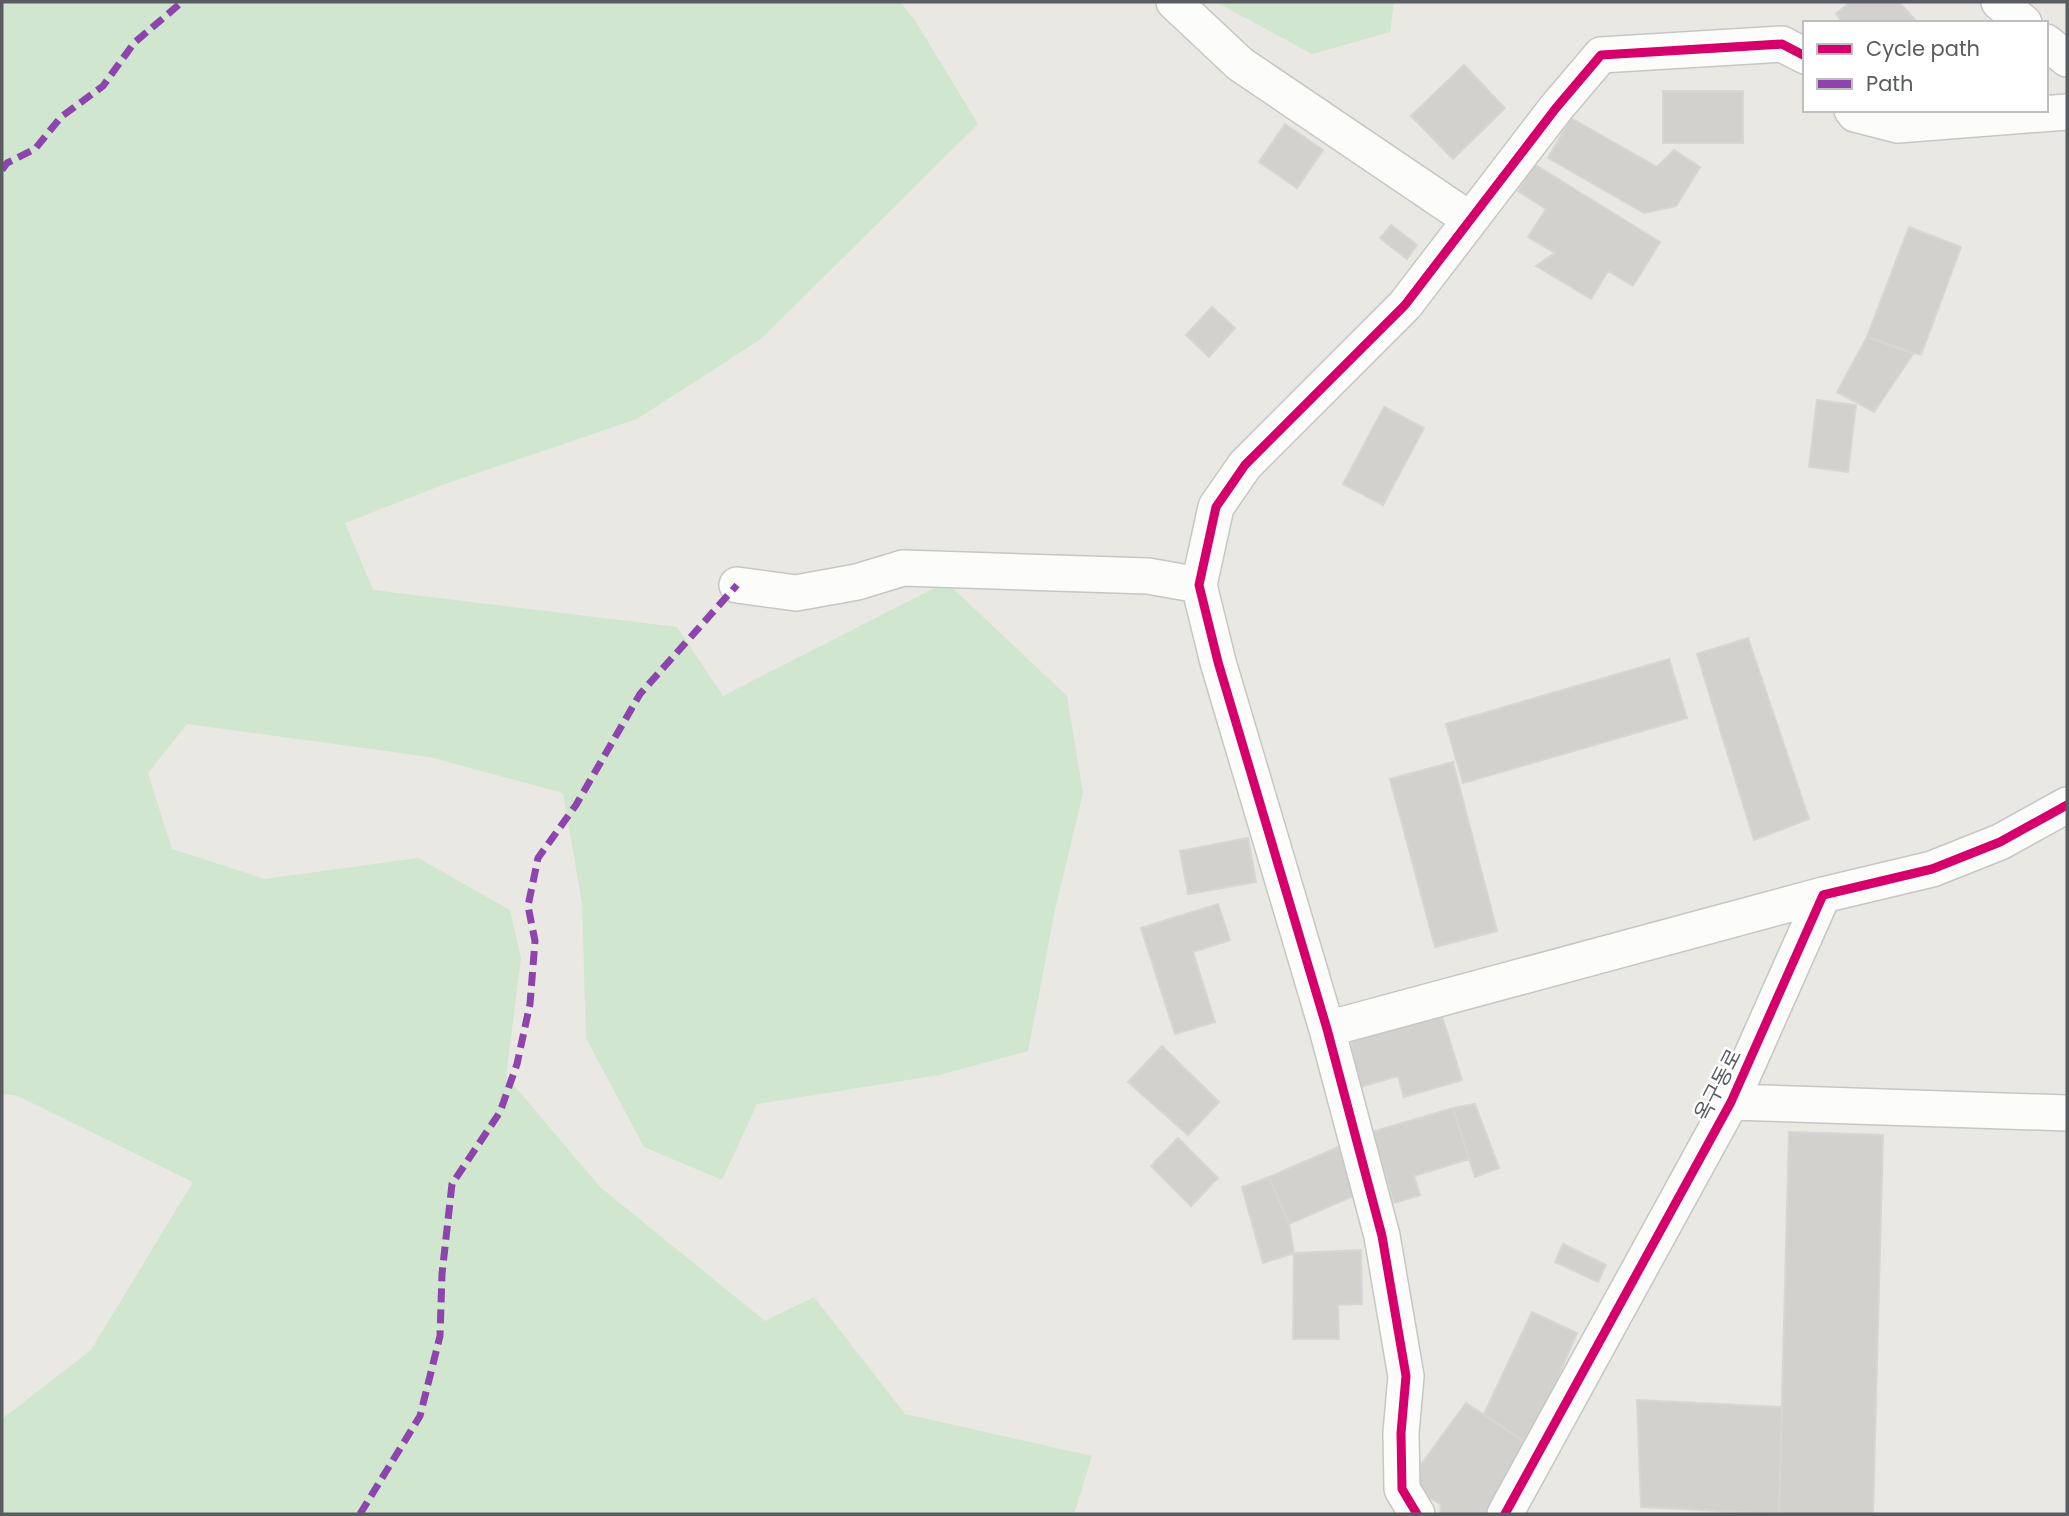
<svg xmlns="http://www.w3.org/2000/svg" width="2069" height="1516" font-family="Poppins,'Noto Sans KR',sans-serif">
<rect width="100%" height="100%" fill="#e9e8e3"/>
<path fill="#d0e6ce" d="M2,2h898l14,17 64,105 -217,215 -124,80 -192,65 -100,39 28,67 304,37 46,69 223,-114 121,114 16,97 -28,117 -27,141 -89,24 -182,29 -35,76 -78,-33 -58,-109 -4,-135 -19,-110 -133,-36 -243,-33 -39,49 24,76 93,30 153,-21 92,52 11,48 -15,118 94,111 165,134 49,-24 91,117 187,42 -18,58h-1072v-95l89,-69 102,-168 -175,-86 -16,-2z
M1216,2h178l-4,30 -78,22z"/>
<path fill="#d2d1ce" stroke="#d8d6d2" stroke-width="2" d="M1850,2h49l19,21h-75l-7,-9z
M1464,65l41,43 -52,51 -42,-43z
M1663,91h80v52h-80z
M1571,118l86,49 17,-17 26,17 -24,39 -32,7 -96,-55z
M1285,124l38,26 -26,38 -38,-26z
M1534,164l126,78 -27,44 -25,-15 -17,28 -55,-33 19,-13 -27,-16 18,-28 -28,-18z
M1391,225l26,20 -10,14 -27,-21z
M1909,227l52,20 -40,108 -54,-18z
M1212,307l23,21 -26,29 -23,-22z
M1867,337l46,17 -39,58 -37,-20z
M1817,400l39,5 -8,67 -39,-5z
M1384,407l40,21 -41,77 -40,-21z
M1748,638l61,181 -55,21 -57,-186z
M1669,659l18,59 -224,65 -17,-59z
M1453,762l44,169 -62,16 -45,-168z
M1248,838l8,44 -68,12 -8,-43z
M1218,904l12,36 -37,12 22,70 -40,12 -34,-106z
M1442,1016l20,64 -58,17 -6,-21 -47,14 1,-51z
M1162,1046l57,56 -31,33 -60,-53z
M1475,1104l24,64 -24,9 -22,-69z
M1453,1108l16,51 -55,17 6,19 -26,8 -22,-71z
M1789,1132l94,3 -10,379h-94z
M1178,1138l40,40 -27,28 -40,-40z
M1338,1147l20,47 -69,30 -20,-47z
M1269,1177l20,47 5,29 -31,10 -21,-76z
M1563,1244l43,21 -8,17 -43,-20z
M1361,1250l1,54 -24,1 1,34h-46l1,-86z
M1532,1312l45,21 -48,112 -45,-31z
M1637,1400l145,7 -3,107 -138,-7z
M1466,1403l63,42 -41,69h-48l1,-10 -35,-19z"/>
<g fill="none" stroke-linecap="round" stroke-linejoin="round">
<g stroke="#c6c6c5" stroke-width="38">
<path id="minor" d="M1174,2l66,62 229,155
M1999,2l25,21
M2046,42l21,17
M1852,110l3,4 43,11 169,-13
M737,585l59,8 61,-11 46,-14 245,8 51,9
M1327,1029l496,-134
M1731,1102l336,11
M1417,1514l-15,-25 -1,-56 5,-57 -24,-140 -55,-207 -109,-367 -19,-77 17,-78 29,-42 160,-160 151,-197 45,-53 181,-11 23,12
M1505,1514l226,-412 92,-207 109,-26 68,-27 67,-37"/>
</g>
<use href="#minor" stroke="#fcfcfb" stroke-width="35"/>
<path stroke="#8e44ad" stroke-width="7" stroke-dasharray="14 7" stroke-linecap="butt" d="M2,170l5,-7 28,-14 26,-32 42,-31 31,-43 48,-41
M360,1514l60,-98 20,-80 2,-62 10,-90 48,-72 17,-48 13,-60 5,-63 -7,-35 10,-48 38,-53 64,-111 97,-109"/>
<g stroke="#fff" stroke-width="13">
<path id="cycleway" d="M1417,1514l-15,-25 -1,-56 5,-57 -24,-140 -55,-207 -109,-367 -19,-77 17,-78 29,-42 160,-160 151,-197 45,-53 181,-11 23,12
M1505,1514l226,-412 92,-207 109,-26 68,-27 67,-37"/>
</g>
<use href="#cycleway" stroke="#d6006c" stroke-width="9"/>
</g>
<g text-anchor="middle" stroke-width="5" stroke-linejoin="round" paint-order="stroke">
<g font-size="21" fill="#595c61" stroke="#fff">
<text transform="translate(1718 1085) rotate(-63)" y="7">옥구동로</text>
</g>
</g>
<rect width="2069" height="1516" fill="none" stroke="#595c61" stroke-width="7"/>
<rect x="1803" y="21" width="245" height="91" fill="#ffffff" stroke="#bdbec0" stroke-width="2"/>
<rect x="1817" y="44" width="35" height="10" fill="#d6006c" stroke="#bdbec0" stroke-width="2"/>
<text x="1866" y="56" font-size="21" fill="#595c61">Cycle path</text>
<rect x="1817" y="79" width="35" height="10" fill="#8e44ad" stroke="#bdbec0" stroke-width="2"/>
<text x="1866" y="91" font-size="21" fill="#595c61">Path</text>
</svg>
